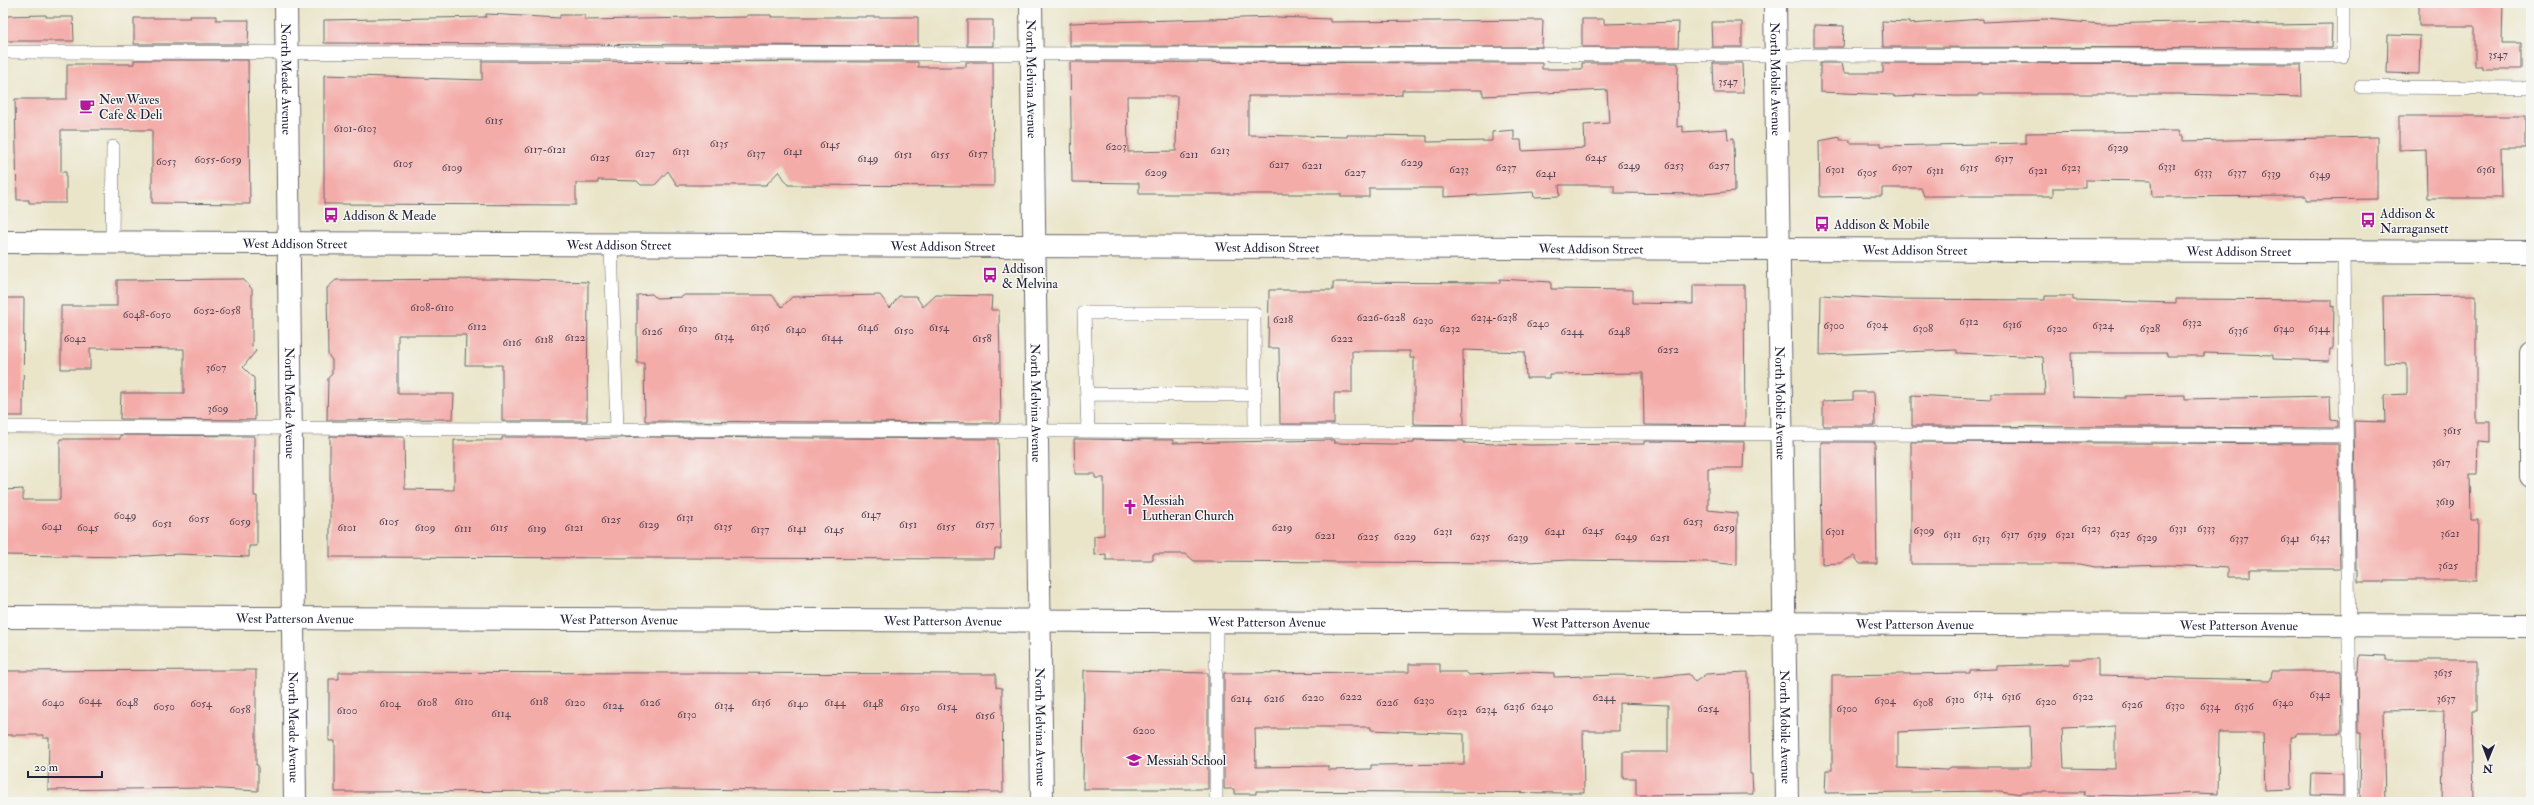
<svg xmlns="http://www.w3.org/2000/svg" width="2534" height="805" font-family="'IM FELL Double Pica',serif">
<rect width="100%" height="100%" fill="#f6f6f2"/>
<filter id="ink" filterUnits="userSpaceOnUse"><feTurbulence type="fractalNoise" baseFrequency=".025" numOctaves="2"/><feDisplacementMap in="SourceGraphic" scale="8" xChannelSelector="R" yChannelSelector="G"/><feConvolveMatrix kernelMatrix="1 2 1 2 8 2 1 2 1" color-interpolation-filters="sRGB"/></filter>
<filter id="wash" filterUnits="userSpaceOnUse"><feTurbulence type="fractalNoise" baseFrequency=".012" numOctaves="4" result="noise"/><feDisplacementMap in="SourceGraphic" scale="16" xChannelSelector="R" yChannelSelector="G"/><feGaussianBlur stdDeviation="0.9" result="paint"/><feColorMatrix in="noise" values="0 0 0 0 0 0 0 0 0 0 0 0 0 0 0 0 0 1.4 0 .05"/><feComposite in="paint" operator="in"/></filter>
<g filter="url(#wash)">
<rect width="100%" height="100%" fill="#eae5c9"/>
<g id="blocks">
<path fill="#f4aca9" fill-rule="evenodd" d="M2419,3h84l-1,40h19v26h-39v-3h-7v-40h-56z
M486,14l74,4v-3h25v5l162,-3v-2h24v2h147v29l-594,-3v-23l162,-3z
M46,15v2h27l1,24h-71v-25z
M190,16h26v4h33l-1,24h-114v-26h56z
M1277,17l53,2v3l213,-2 -1,27 -472,-1v-23z
M1582,19h22v5l75,-2 -1,25h-96z
M1983,19v3l63,-3 55,5 117,-3 59,4 55,-1 -1,24 -448,-1 -1,-26 27,1v2z
M967,20h26v26h-26z
M1711,22h31v25h-30z
M1814,25l30,1 -1,21h-29z
M2388,35l32,1 -1,38 -32,-1z
M134,60h114l2,144 -98,-1v-73h-91v42h5v31h-37v-3h-12l-2,-101h52v-35h67z
M482,61l436,1v5h48v-5h27l1,124 -206,-1 -9,-14 -13,14h-89l-9,-14 -13,14h-14l-4,-4 -39,-1v3h-22v22l-252,-1v-129l158,5z
M1070,62l472,1v6h40v-6h96l-1,64 6,-1v6l44,-3 1,10 6,-1 1,53 -31,3 -90,-1v-8h-55l1,11 -26,1 -1,-5 -89,5v-9h-75v9h-28v-3h-202v-11l-67,-1zM1402,90h81v6l124,-6 2,33 -25,2 1,23 -63,3 -1,-11h-7v-10l-22,2v9l-65,1v-6l-58,-1h-22v2l-99,-2v-39h133l21,-1zM1127,96h50l-1,55 -48,1z
M1713,63h29l1,30h-29z
M1820,63h22l2,10h39v-10l418,1 1,33 -126,-3h-198v2h-24l-39,-2v2l-20,1 -1,-2 -74,-3z
M2399,116h126v32h-24l1,50h-75l-1,-49 -27,1z
M2178,131l1,5h3v5l195,-4v62l-71,1v-4l-154,1 -1,-16 -66,-1v8h-32v8h-129l-3,-8h-39v8l-62,1 -1,-56 21,-4v3h10v3h31v3l145,-3v-10z
M243,279l9,10v58l4,4 -13,16 11,11 1,42 -135,-1 1,-26h63v-44l-94,-1v21h-29v-63h56v-26z
M498,279l90,3 -1,139h-85v-56h-37l1,-30h-68v59h56l-1,25 -126,1 1,-42 4,-4v-14l-4,-5 -1,-67 9,-8z
M1500,279l51,3v7l82,1v13l60,1v-19h51l1,141 -101,-1 -1,-52 -94,1v4h-23l-1,-26 -62,-2 1,75 -50,-1v-66h-4v-7h-58v42h-18v31h-54l-1,-76h-11l1,-58h64v-8l167,1z
M652,294l4,4 26,-1 2,-2h88l10,12 10,-10 88,-2 10,13 9,-12h17l7,11 13,-12 56,1 -1,14h8l2,110 -2,3 -354,-2 -1,-58h-7v-68z
M1821,295l70,4 154,1v-4h28v4l103,3v-4l156,1v7l2,-1 -1,43h-3l-1,12 -56,-2v-4l-69,-2v3h-37v-3h-96l2,44 52,1v-2l60,-1v4l145,-3 1,24 7,1v7l-426,-2v-31l79,4v-5h54l-2,-37 -86,-4v-3l-137,5z
M2476,295v127h14v20l-12,-1 -1,33h-7l1,45h7l-1,61h-92v2h-27v-13h-2l-2,-148 31,1 -1,-27 23,-1v-30l-23,-1 -1,-67z
M3,298h21l-1,118h-20z
M1853,392h21l1,34h-52v-25l30,-1z
M120,435l134,1v60h3v50h-8v11l-71,-3 -49,3 -126,-2v-65l20,-1v11h37v-61h60z
M330,436l74,1 1,52 49,1v-50h48v-3h85v2l58,-2 353,2 3,110h-6l-1,10 -664,-2z
M1074,439l99,1v3l161,-3v3l59,1 21,-1v-3l50,1v2l67,2 113,-1v-3l100,1 -1,26h-35v42l29,3v52l-27,-3 -140,-2 -66,3 -310,-2 -8,-7h-33v6h-47v-6l-12,1v-19l10,-1v-57h-9v-4h-20z
M1821,442h54l2,122h-17l-6,-8 -14,7 -18,1z
M1911,442l427,2 2,125h-90v8h-22v-9l-60,-3 -73,2 -15,-3h-169z
M2360,655l26,1v4h91v50h-5l2,92h-32l2,-92 -61,1 2,91h-25l1,-69h-3l-1,-62h2z
M2070,659h28v17l171,4 2,-2 1,-7h69l1,62h-46v3h-5l1,53 -27,1 -2,-57h-44l-1,61 -22,-1 -61,3 -51,-1 1,-3h-64v2l-21,-3 -175,2 1,-23h6v-95l138,-2v-3l27,-1v-3l73,-2zM2030,726l1,41h-80l-5,3 -48,-2v-36zM2115,726v43l-51,-1 -2,-40z
M1409,664h31v8h26l3,3 56,-3 29,1v4l65,-2 27,1v2l43,-4 6,8 11,-8 42,-2 2,102h2l1,20 -117,1v-17h-13v-26h45v-47l-49,-2v28h-36l1,62 -328,-2v3h-22v-5h-10v-116l185,-1zM1289,727h82v3l93,4v30l-93,1v4l-43,1v-4l-72,1 -1,-38h34z
M237,670h19v95h2v26l-56,-3 -154,2 1,-52h-6v-3h-40v-64z
M1084,670l124,3v116h-125z
M339,672l657,2v13l6,1 1,104 -337,-3 -35,2 -296,1v-51h-6v-62h10z
M2312,773l31,1v22l-32,-1z"/>
</g>
</g>
<g filter="url(#ink)">
<use href="#blocks" fill-opacity="0" stroke="#68666d" stroke-width="1"/>
<g fill="none" stroke-linecap="round" stroke-linejoin="round">
<g stroke="#68666d" stroke-width="14">
<path id="service" d="M3,52l2340,4v-53
M2361,87l170,1
M112,242l1,-95
M611,245l6,184
M2344,251l7,551
M1087,394l168,1
M3,427l2342,9
M1088,431l-4,-118h170l1,119
M1216,802v-180"/>
</g>
<g stroke="#68666d" stroke-width="24">
<g id="minor">
<path id="s1" d="M286,3l9,799"/>
<path id="s2" d="M1031,3l11,799"/>
<path id="s3" d="M1775,3l12,799"/>
<path id="s4" d="M3,617l2528,9"/>
</g>
</g>
<g stroke="#68666d" stroke-width="24">
<g id="tertiary">
<path id="s5" d="M3,242l2528,10"/>
<path d="M2531,352v124"/>
</g>
</g>
<use href="#service" stroke="#fff" stroke-width="13"/>
<use href="#minor" stroke="#fff" stroke-width="22"/>
<use href="#tertiary" stroke="#fff" stroke-width="22"/>
</g>
</g>
<defs>
<g id="cafe-bare" transform="scale(1.2)"><path d="M-5.5-4.5H6V0H3Q3 3.5 0 3.5H-2.5Q-5.5 3.5-5.5 0ZM3-3.2v2h1.7v-2ZM-6 4.5H4V6H-6Z" fill="#b5179e" stroke="#f6f6f2" stroke-width="2.5" paint-order="stroke"/></g>
<g id="bus-bare" transform="scale(1.2)"><path d="M-5-6H5V4H4V6H2V4H-2V6H-4V4H-5ZM-3.5-4V0h7V-4ZM-3.5 1.2v1.5H-2V1.2ZM2 1.2v1.5H3.5V1.2Z" fill="#b5179e" stroke="#f6f6f2" stroke-width="2.5" paint-order="stroke"/></g>
<g id="church-bare" transform="scale(1.2)"><path d="M-1.2-6h2.4v3.5h3.3v2.4h-3.3V6h-2.4V-.1h-3.3v-2.4h3.3Z" fill="#b5179e" stroke="#f6f6f2" stroke-width="2.5" paint-order="stroke"/></g>
<g id="school-bare" transform="scale(1.2)"><path d="M0-5L7-2L0 1L-7-2ZM-4 1L0 2.5L4 1V4Q0 6-4 4Z" fill="#b5179e" stroke="#f6f6f2" stroke-width="2.5" paint-order="stroke"/></g>
</defs>
<g fill-rule="evenodd">
<use href="#cafe-bare" x="87" y="106"/>
<use href="#bus-bare" x="331" y="215"/>
<use href="#bus-bare" x="2368" y="220"/>
<use href="#bus-bare" x="1822" y="224"/>
<use href="#bus-bare" x="990" y="275"/>
<use href="#church-bare" x="1130" y="507"/>
<use href="#school-bare" x="1134" y="760"/>
</g>
<g text-anchor="middle" stroke-width="3" stroke-linejoin="round" paint-order="stroke">
<g font-size="11" fill="#564456">
<text x="2498" y="58">3547</text>
<text x="1728" y="85">3547</text>
<text x="494" y="124">6115</text>
<text x="355" y="132">6101-6103</text>
<text x="719" y="147">6135</text>
<text x="830" y="148">6145</text>
<text x="1116" y="150">6203</text>
<text x="2118" y="151">6329</text>
<text x="545" y="153">6117-6121</text>
<text x="1220" y="154">6213</text>
<text x="681" y="155">6131</text>
<text x="793" y="155">6141</text>
<text x="645" y="157">6127</text>
<text x="756" y="157">6137</text>
<text x="978" y="157">6157</text>
<text x="903" y="158">6151</text>
<text x="940" y="158">6155</text>
<text x="1189" y="158">6211</text>
<text x="600" y="161">6125</text>
<text x="1596" y="161">6245</text>
<text x="868" y="162">6149</text>
<text x="2004" y="162">6317</text>
<text x="218" y="163">6055-6059</text>
<text x="166" y="165">6053</text>
<text x="1412" y="166">6229</text>
<text x="403" y="167">6105</text>
<text x="1279" y="168">6217</text>
<text x="1312" y="169">6221</text>
<text x="1629" y="169">6249</text>
<text x="1674" y="169">6253</text>
<text x="1719" y="169">6257</text>
<text x="2167" y="170">6331</text>
<text x="452" y="171">6109</text>
<text x="1506" y="171">6237</text>
<text x="1902" y="171">6307</text>
<text x="1969" y="171">6315</text>
<text x="2071" y="171">6323</text>
<text x="1459" y="173">6233</text>
<text x="1835" y="173">6301</text>
<text x="2486" y="173">6361</text>
<text x="1935" y="174">6311</text>
<text x="2038" y="174">6321</text>
<text x="1156" y="176">6209</text>
<text x="1355" y="176">6227</text>
<text x="1867" y="176">6305</text>
<text x="2203" y="176">6333</text>
<text x="2237" y="176">6337</text>
<text x="1546" y="177">6241</text>
<text x="2271" y="177">6339</text>
<text x="2320" y="178">6349</text>
<text x="432" y="311">6108-6110</text>
<text x="217" y="314">6052-6058</text>
<text x="147" y="318">6048-6050</text>
<text x="1381" y="321">6226-6228</text>
<text x="1494" y="321">6234-6238</text>
<text x="1283" y="323">6218</text>
<text x="1423" y="324">6230</text>
<text x="1969" y="325">6312</text>
<text x="2192" y="326">6332</text>
<text x="1538" y="327">6240</text>
<text x="1877" y="328">6304</text>
<text x="2012" y="328">6316</text>
<text x="1834" y="329">6300</text>
<text x="2103" y="329">6324</text>
<text x="477" y="330">6112</text>
<text x="760" y="331">6136</text>
<text x="868" y="331">6146</text>
<text x="939" y="331">6154</text>
<text x="688" y="332">6130</text>
<text x="1450" y="332">6232</text>
<text x="1923" y="332">6308</text>
<text x="2057" y="332">6320</text>
<text x="2150" y="332">6328</text>
<text x="2284" y="332">6340</text>
<text x="2319" y="332">6344</text>
<text x="796" y="333">6140</text>
<text x="904" y="334">6150</text>
<text x="2238" y="334">6336</text>
<text x="652" y="335">6126</text>
<text x="1572" y="335">6244</text>
<text x="1619" y="335">6248</text>
<text x="724" y="340">6134</text>
<text x="575" y="341">6122</text>
<text x="832" y="341">6144</text>
<text x="75" y="342">6042</text>
<text x="982" y="342">6158</text>
<text x="1342" y="342">6222</text>
<text x="544" y="343">6118</text>
<text x="512" y="346">6116</text>
<text x="1668" y="353">6252</text>
<text x="216" y="371">3607</text>
<text x="218" y="412">3609</text>
<text x="2452" y="434">3615</text>
<text x="2441" y="466">3617</text>
<text x="2445" y="505">3619</text>
<text x="871" y="518">6147</text>
<text x="125" y="519">6049</text>
<text x="685" y="521">6131</text>
<text x="199" y="522">6055</text>
<text x="611" y="523">6125</text>
<text x="240" y="525">6059</text>
<text x="389" y="525">6105</text>
<text x="1693" y="525">6253</text>
<text x="162" y="527">6051</text>
<text x="649" y="528">6129</text>
<text x="908" y="528">6151</text>
<text x="985" y="528">6157</text>
<text x="52" y="530">6041</text>
<text x="723" y="530">6135</text>
<text x="946" y="530">6155</text>
<text x="88" y="531">6045</text>
<text x="347" y="531">6101</text>
<text x="425" y="531">6109</text>
<text x="499" y="531">6115</text>
<text x="574" y="531">6121</text>
<text x="1282" y="531">6219</text>
<text x="1724" y="531">6259</text>
<text x="463" y="532">6111</text>
<text x="537" y="532">6119</text>
<text x="797" y="532">6141</text>
<text x="2091" y="532">6323</text>
<text x="2178" y="532">6331</text>
<text x="2206" y="532">6333</text>
<text x="760" y="533">6137</text>
<text x="834" y="533">6145</text>
<text x="1593" y="534">6245</text>
<text x="1924" y="534">6309</text>
<text x="1443" y="535">6231</text>
<text x="1555" y="535">6241</text>
<text x="1835" y="535">6301</text>
<text x="2120" y="537">6325</text>
<text x="2450" y="537">3621</text>
<text x="1952" y="538">6311</text>
<text x="2010" y="538">6317</text>
<text x="2037" y="538">6319</text>
<text x="2065" y="538">6321</text>
<text x="1325" y="539">6221</text>
<text x="1368" y="540">6225</text>
<text x="1405" y="540">6229</text>
<text x="1480" y="540">6235</text>
<text x="1626" y="540">6249</text>
<text x="1518" y="541">6239</text>
<text x="1660" y="541">6251</text>
<text x="2147" y="541">6329</text>
<text x="2320" y="541">6343</text>
<text x="1981" y="542">6313</text>
<text x="2239" y="542">6337</text>
<text x="2290" y="542">6341</text>
<text x="2448" y="569">3625</text>
<text x="2443" y="676">3635</text>
<text x="1983" y="698">6314</text>
<text x="2320" y="698">6342</text>
<text x="1351" y="700">6222</text>
<text x="2011" y="700">6316</text>
<text x="2083" y="700">6322</text>
<text x="1313" y="701">6220</text>
<text x="1604" y="701">6244</text>
<text x="1241" y="702">6214</text>
<text x="1274" y="702">6216</text>
<text x="2446" y="702">3637</text>
<text x="1955" y="703">6310</text>
<text x="90" y="704">6044</text>
<text x="1424" y="704">6230</text>
<text x="1885" y="704">6304</text>
<text x="464" y="705">6110</text>
<text x="539" y="705">6118</text>
<text x="2046" y="705">6320</text>
<text x="53" y="706">6040</text>
<text x="127" y="706">6048</text>
<text x="427" y="706">6108</text>
<text x="575" y="706">6120</text>
<text x="650" y="706">6126</text>
<text x="761" y="706">6136</text>
<text x="835" y="706">6144</text>
<text x="1387" y="706">6226</text>
<text x="1923" y="706">6308</text>
<text x="2283" y="706">6340</text>
<text x="201" y="707">6054</text>
<text x="390" y="707">6104</text>
<text x="798" y="707">6140</text>
<text x="873" y="707">6148</text>
<text x="2132" y="708">6326</text>
<text x="613" y="709">6124</text>
<text x="724" y="709">6134</text>
<text x="2175" y="709">6330</text>
<text x="164" y="710">6050</text>
<text x="947" y="710">6154</text>
<text x="1514" y="710">6236</text>
<text x="1542" y="710">6240</text>
<text x="2210" y="710">6334</text>
<text x="2244" y="710">6336</text>
<text x="910" y="711">6150</text>
<text x="1708" y="712">6254</text>
<text x="1847" y="712">6300</text>
<text x="240" y="713">6058</text>
<text x="1486" y="713">6234</text>
<text x="347" y="714">6100</text>
<text x="1457" y="715">6232</text>
<text x="501" y="717">6114</text>
<text x="687" y="718">6130</text>
<text x="985" y="719">6156</text>
<text x="1144" y="734">6200</text>
</g>
<g font-size="13" fill="#22223b" stroke="#f6f6f2">
<text dy="5" stroke="none"><textPath href="#s1" startOffset="76">North Meade Avenue</textPath></text>
<text dy="5" stroke="none"><textPath href="#s2" startOffset="76">North Melvina Avenue</textPath></text>
<text dy="5" stroke="none"><textPath href="#s3" startOffset="76">North Mobile Avenue</textPath></text>
<text dy="5" stroke="none"><textPath href="#s5" startOffset="292">West Addison Street</textPath></text>
<text dy="5" stroke="none"><textPath href="#s5" startOffset="616">West Addison Street</textPath></text>
<text dy="5" stroke="none"><textPath href="#s5" startOffset="940">West Addison Street</textPath></text>
<text dy="5" stroke="none"><textPath href="#s5" startOffset="1264">West Addison Street</textPath></text>
<text dy="5" stroke="none"><textPath href="#s5" startOffset="1588">West Addison Street</textPath></text>
<text dy="5" stroke="none"><textPath href="#s5" startOffset="1912">West Addison Street</textPath></text>
<text dy="5" stroke="none"><textPath href="#s5" startOffset="2236">West Addison Street</textPath></text>
<text dy="5" stroke="none"><textPath href="#s1" startOffset="400">North Meade Avenue</textPath></text>
<text dy="5" stroke="none"><textPath href="#s2" startOffset="400">North Melvina Avenue</textPath></text>
<text dy="5" stroke="none"><textPath href="#s3" startOffset="400">North Mobile Avenue</textPath></text>
<text dy="5" stroke="none"><textPath href="#s4" startOffset="292">West Patterson Avenue</textPath></text>
<text dy="5" stroke="none"><textPath href="#s4" startOffset="616">West Patterson Avenue</textPath></text>
<text dy="5" stroke="none"><textPath href="#s4" startOffset="940">West Patterson Avenue</textPath></text>
<text dy="5" stroke="none"><textPath href="#s4" startOffset="1264">West Patterson Avenue</textPath></text>
<text dy="5" stroke="none"><textPath href="#s4" startOffset="1588">West Patterson Avenue</textPath></text>
<text dy="5" stroke="none"><textPath href="#s4" startOffset="1912">West Patterson Avenue</textPath></text>
<text dy="5" stroke="none"><textPath href="#s4" startOffset="2236">West Patterson Avenue</textPath></text>
<text dy="5" stroke="none"><textPath href="#s1" startOffset="724">North Meade Avenue</textPath></text>
<text dy="5" stroke="none"><textPath href="#s2" startOffset="724">North Melvina Avenue</textPath></text>
<text dy="5" stroke="none"><textPath href="#s3" startOffset="724">North Mobile Avenue</textPath></text>
</g>
<g font-size="13" fill="#22223b" stroke="#f6f6f2" text-anchor="start">
<text x="99" y="104">New Waves<tspan x="99" dy="15">Cafe &amp; Deli</tspan></text>
<text x="2380" y="218">Addison &amp;<tspan x="2380" dy="15">Narragansett</tspan></text>
<text x="343" y="220">Addison &amp; Meade</text>
<text x="1834" y="229">Addison &amp; Mobile</text>
<text x="1002" y="273">Addison<tspan x="1002" dy="15">&amp; Melvina</tspan></text>
<text x="1142" y="505">Messiah<tspan x="1142" dy="15">Lutheran Church</tspan></text>
<text x="1146" y="765">Messiah School</text>
</g>
</g>
<rect width="2534" height="805" fill="none" stroke="#f6f6f2" stroke-width="16"/>
<g transform="translate(2488 759) rotate(181)" stroke="#f6f6f2" stroke-width="3" paint-order="stroke">
<path d="M0-3L7 15L0 10L-7 15Z" fill="#22223b"/>
<text y="-6" font-size="11" font-weight="bold" text-anchor="middle" fill="#22223b">N</text>
</g>
<path d="M28 771v6h74v-6" fill="none" stroke="#22223b" stroke-width="2"/>
<text x="34" y="771" font-size="12" fill="#22223b" stroke="#f6f6f2" stroke-width="3" paint-order="stroke">20 m</text>
</svg>
